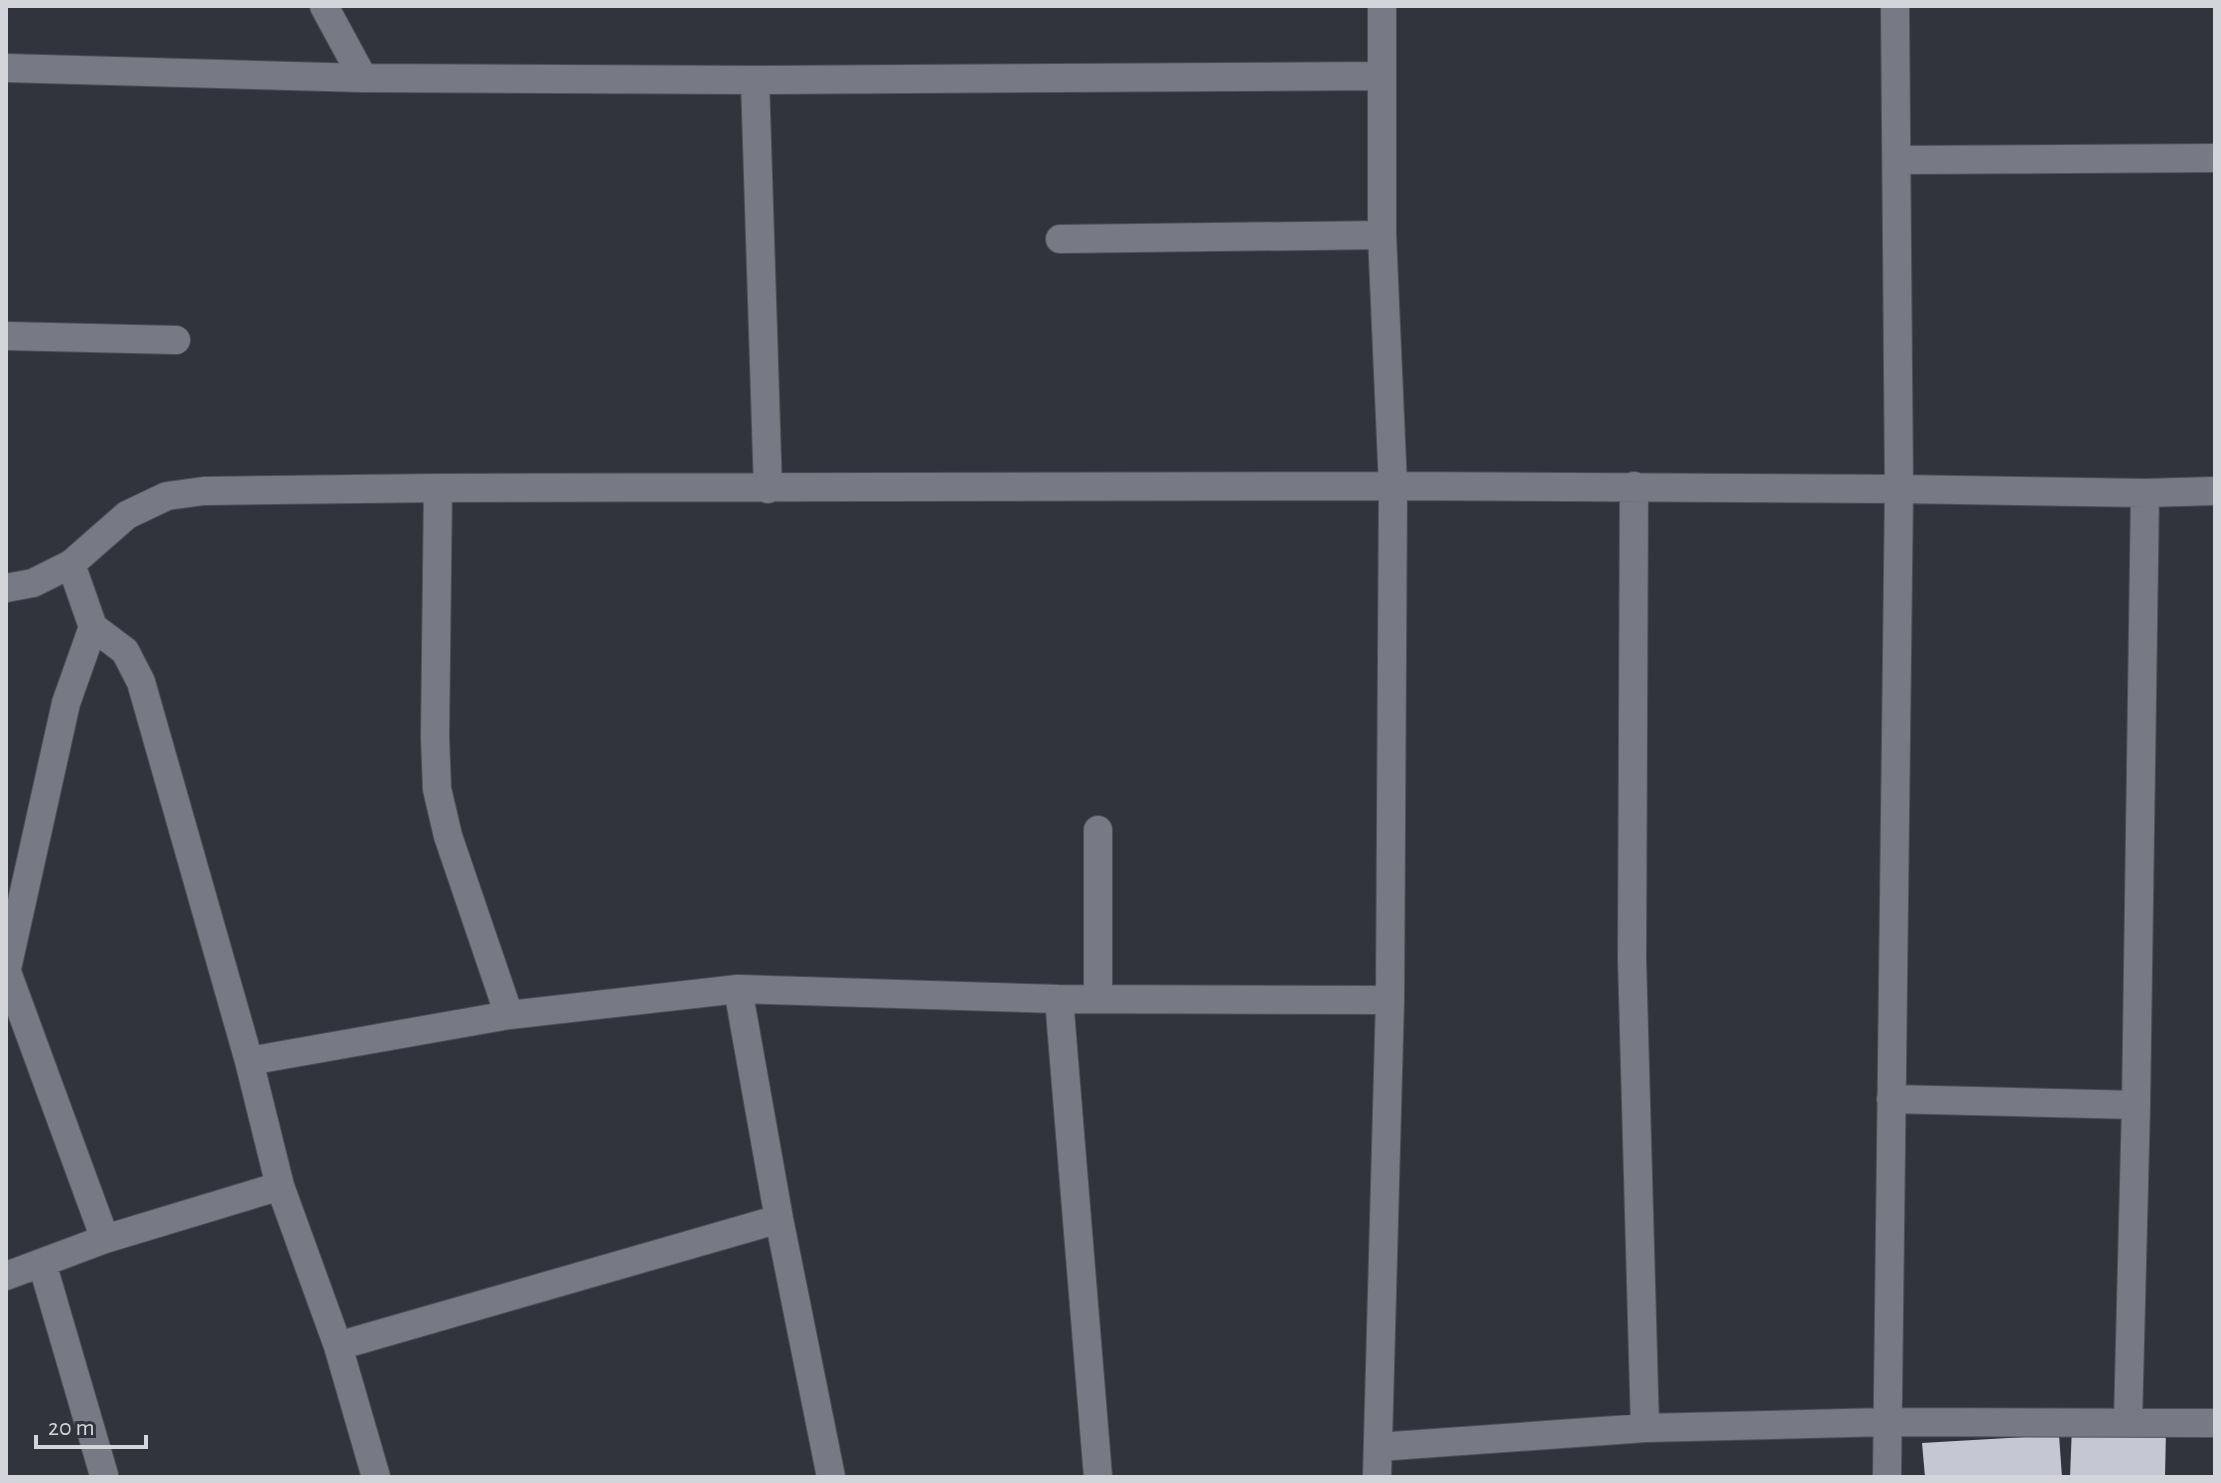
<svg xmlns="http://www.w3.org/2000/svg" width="2221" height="1483" font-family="'Alegreya Sans',sans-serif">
<rect width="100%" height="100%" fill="#32343d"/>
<path fill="#c5c8d3" d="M2072,1426l94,4 -1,47h-95z
M2059,1435l3,42h-137l-3,-34z"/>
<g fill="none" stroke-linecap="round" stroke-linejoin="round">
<g stroke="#4e5057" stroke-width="30">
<path id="minor" d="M324,6l39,72
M1895,6l4,483 246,4 70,-2
M6,68l357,10 392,2 626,-4
M755,80l13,409
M1897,160l318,-2
M1060,239l322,-4
M6,336l170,4
M1634,486l-2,473 13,469
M438,488l-3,249 2,52 11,47 61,179
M71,564l22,63 32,24 16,31 108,379 31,125 58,160 38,131
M6,588l27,-5 38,-19 56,-49 40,-19 37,-5 234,-3 955,-2 506,3 -12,988
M1098,830v169
M7,972l98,267
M6,973l60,-270 27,-76
M1059,999l39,478
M249,1061l260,-46 229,-26
M1891,1099l245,6
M42,1263l62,212
M6,1276l99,-37 175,-53
M338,1346l441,-127
M2128,1421l8,-316 9,-612
M1378,1447l267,-19 242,-6 328,1
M831,1477l-52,-258 -41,-230 321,10 331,1
M1377,1477l13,-477 3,-514 -11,-251v-229"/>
</g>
<use href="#minor" stroke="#777984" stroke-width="28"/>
</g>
<rect width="2221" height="1483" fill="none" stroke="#d4d5db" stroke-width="16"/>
<path d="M36 1435v12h110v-12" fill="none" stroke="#d4d5db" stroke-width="4"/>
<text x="48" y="1435" font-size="24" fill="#d4d5db" stroke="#32343d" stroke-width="6" paint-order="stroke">20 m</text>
</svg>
